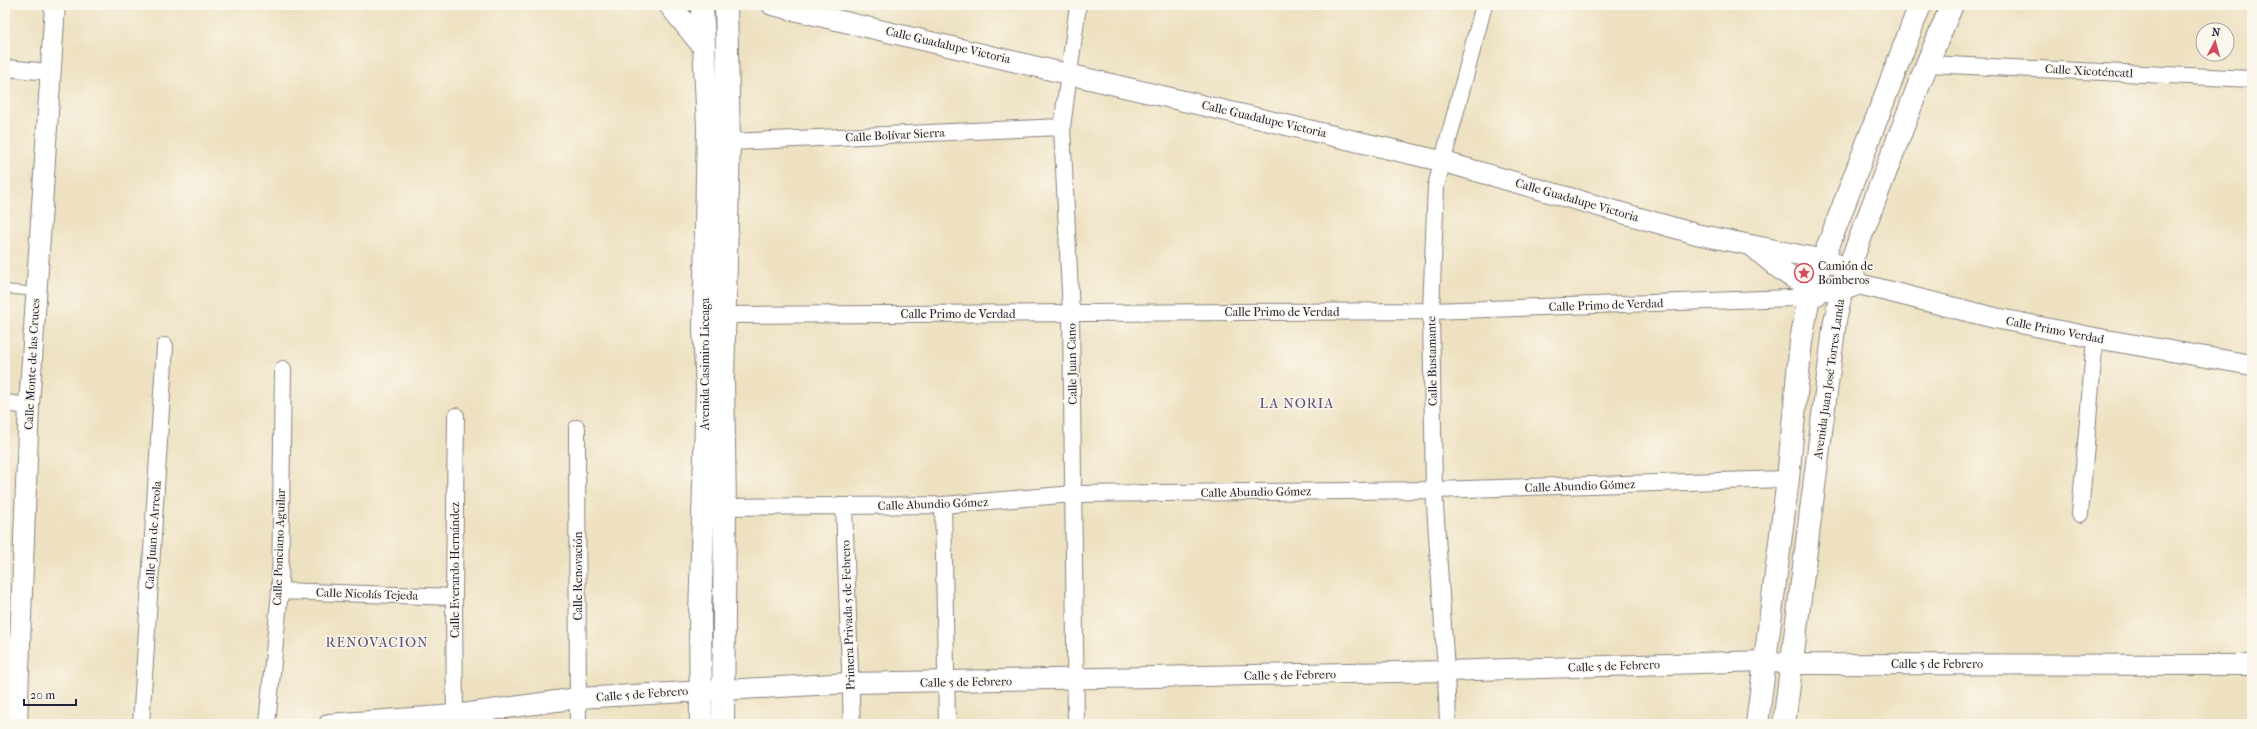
<svg xmlns="http://www.w3.org/2000/svg" width="2257" height="729" font-family="'IM FELL French Canon',serif">
<rect width="100%" height="100%" fill="#fbf7ec"/>
<filter id="ink" filterUnits="userSpaceOnUse"><feTurbulence type="fractalNoise" baseFrequency=".025" numOctaves="2"/><feDisplacementMap in="SourceGraphic" scale="8" xChannelSelector="R" yChannelSelector="G"/><feConvolveMatrix kernelMatrix="1 2 1 2 8 2 1 2 1" color-interpolation-filters="sRGB"/></filter>
<filter id="wash" filterUnits="userSpaceOnUse"><feTurbulence type="fractalNoise" baseFrequency=".012" numOctaves="4" result="noise"/><feDisplacementMap in="SourceGraphic" scale="16" xChannelSelector="R" yChannelSelector="G"/><feGaussianBlur stdDeviation="0.9" result="paint"/><feColorMatrix in="noise" values="0 0 0 0 0 0 0 0 0 0 0 0 0 0 0 0 0 1.4 0 .05"/><feComposite in="paint" operator="in"/></filter>
<g filter="url(#wash)">
<rect width="100%" height="100%" fill="#eee1c1"/>
</g>
<g filter="url(#ink)">
<g fill="none" stroke-linecap="round" stroke-linejoin="round">
<g stroke="#88827e" stroke-width="10">
<path id="service" d="M5,289l31,3"/>
</g>
<g stroke="#88827e" stroke-width="18">
<path id="minor" d="M1927,64l325,15
M5,68l45,4
M729,142l333,-15
M724,315l707,-4 387,-14
M5,403l24,3
M577,428l1,296
M943,505l4,219
M844,506l8,218
M725,507l218,-2 131,-11 360,-4 354,-11
M2080,514l15,-176
M280,591l174,6
M141,724l24,-378
M267,724l13,-133 3,-222
M455,724l-1,-127 2,-181
M1076,724l-5,-411 -9,-186 16,-122
M1448,724l-2,-53 -12,-181 -3,-179 5,-125 48,-181"/>
</g>
<g stroke="#88827e" stroke-width="22">
<path id="tertiary" d="M772,5l669,156 255,73 128,26 25,8 10,16
M1752,246c24,22 54,48 90,44 5,0 12,-4 17,-6l136,34 100,20 157,27
M17,724l12,-318 26,-401
M329,724l126,-9 123,-17 273,-15 595,-12 318,-10 28,3 460,1"/>
</g>
<g stroke="#88827e" stroke-width="24">
<path id="secondary" d="M670,5l34,42
M785,5l5,4
M701,724l-1,-108 7,-228 -3,-58 4,-203 -6,-122
M723,724l2,-217 -2,-128 6,-237 -3,-137"/>
</g>
<g stroke="#88827e" stroke-width="24">
<path id="primary" d="M1757,724l31,-245 13,-138 8,-45 111,-291
M1784,724l51,-403 9,-41 83,-216 25,-59"/>
</g>
<use href="#service" stroke="#fff" stroke-width="8"/>
<use href="#minor" stroke="#fff" stroke-width="16"/>
<use href="#tertiary" stroke="#fff" stroke-width="20"/>
<use href="#secondary" stroke="#fff" stroke-width="22"/>
<use href="#primary" stroke="#fff" stroke-width="22"/>
</g>
</g>
<defs>
<g id="sight-ring" transform="scale(1)"><circle r="9.5" fill="#fbf7ec" stroke="#d1495b" stroke-width="1.5"/><path d="M0-6L1.8-2.2L6-1.7L2.9 1.2L3.7 5.4L0 3.3L-3.7 5.4L-2.9 1.2L-6-1.7L-1.8-2.2Z" fill="#d1495b"/></g>
</defs>
<g fill-rule="evenodd">
<use href="#sight-ring" x="1804" y="273"/>
</g>
<g text-anchor="middle" stroke-width="3" stroke-linejoin="round" paint-order="stroke">
<g font-size="12" fill="#22223b" stroke="#fbf7ec">
<text transform="translate(948 45) rotate(13)" y="4">Calle Guadalupe Victoria</text>
<text transform="translate(2089 71) rotate(3)" y="4">Calle Xicoténcatl</text>
<text transform="translate(1264 119) rotate(13)" y="4">Calle Guadalupe Victoria</text>
<text transform="translate(895 135) rotate(-3)" y="4">Calle Bolívar Sierra</text>
<text transform="translate(1577 200) rotate(16)" y="4">Calle Guadalupe Victoria</text>
<text transform="translate(1606 305) rotate(-2)" y="4">Calle Primo de Verdad</text>
<text x="1282" y="316">Calle Primo de Verdad</text>
<text x="958" y="318">Calle Primo de Verdad</text>
<text transform="translate(2055 330) rotate(11)" y="4">Calle Primo Verdad</text>
<text transform="translate(1432 361) rotate(-91)" y="4">Calle Bustamante</text>
<text transform="translate(32 364) rotate(-87)" y="4">Calle Monte de las Cruces</text>
<text transform="translate(705 364) rotate(-90)" y="4">Avenida Casimiro Liceaga</text>
<text transform="translate(1072 364) rotate(-91)" y="4">Calle Juan Cano</text>
<text transform="translate(1829 379) rotate(-82)" y="4">Avenida Juan José Torres Landa</text>
<text transform="translate(1580 486) rotate(-2)" y="4">Calle Abundio Gómez</text>
<text transform="translate(1256 492) rotate(-1)" y="4">Calle Abundio Gómez</text>
<text transform="translate(933 504) rotate(-2)" y="4">Calle Abundio Gómez</text>
<text transform="translate(153 535) rotate(-86)" y="4">Calle Juan de Arreola</text>
<text transform="translate(279 547) rotate(-88)" y="4">Calle Ponciano Aguilar</text>
<text transform="translate(455 570) rotate(-90)" y="4">Calle Everardo Hernández</text>
<text transform="translate(578 576) rotate(-90)" y="4">Calle Renovación</text>
<text transform="translate(367 594) rotate(2)" y="4">Calle Nicolás Tejeda</text>
<text transform="translate(848 615) rotate(-92)" y="4">Primera Privada 5 de Febrero</text>
<text x="1937" y="668">Calle 5 de Febrero</text>
<text transform="translate(1614 666) rotate(-2)" y="4">Calle 5 de Febrero</text>
<text transform="translate(1290 675) rotate(-1)" y="4">Calle 5 de Febrero</text>
<text transform="translate(966 682) rotate(-1)" y="4">Calle 5 de Febrero</text>
<text transform="translate(642 694) rotate(-4)" y="4">Calle 5 de Febrero</text>
</g>
<g font-size="12" fill="#22223b" stroke="#fbf7ec" text-anchor="start">
<text x="1818" y="270">Camión de<tspan x="1818" dy="14">Bomberos</tspan></text>
</g>
<g font-size="14" letter-spacing="1" fill="#5f527b" stroke="#fbf7ec">
<text x="1297" y="408">LA NORIA</text>
<text x="377" y="647">RENOVACION</text>
</g>
</g>
<rect width="2257" height="729" fill="none" stroke="#fbf7ec" stroke-width="20"/>
<g transform="translate(2215 42) rotate(6)"><circle r="19" fill="#fbf7ec" stroke="#a4a2a5"/>
<path d="M0-3L7 15L0 10L-7 15Z" fill="#d1495b"/>
<text y="-6" font-size="11" font-weight="bold" text-anchor="middle" fill="#22223b">N</text>
</g>
<path d="M24 699v6h52v-6" fill="none" stroke="#22223b" stroke-width="2"/>
<text x="30" y="699" font-size="12" fill="#22223b" stroke="#fbf7ec" stroke-width="3" paint-order="stroke">20 m</text>
</svg>
